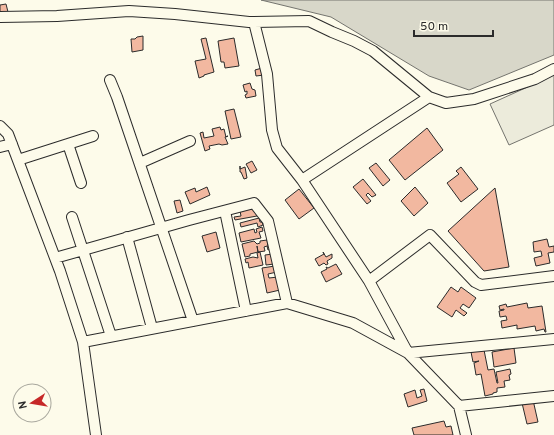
<svg xmlns="http://www.w3.org/2000/svg" width="554" height="435" font-family="Overpass,sans-serif">
<rect width="100%" height="100%" fill="#fdfbea"/>
<path fill="#ecebdb" stroke="#74746e" d="M554,75v50l-45,20 -19,-41z"/>
<path fill="#d8d7c9" stroke="#74746e" d="M261,0h293v55l-85,35 -40,-14 -98,-59z"/>
<path fill="#f2b8a0" stroke="#2b2b2b" d="M6,4l2,8 -8,2v-9z
M143,36v14l-11,2 -1,-13h4l2,-2z
M206,38l8,34 -10,3v1l-5,2 -4,-17 11,-2 -5,-20z
M234,38l5,28 -14,2 -1,-6h-3l-3,-21z
M262,68l2,7 -8,1 -1,-6z
M250,83l2,6 3,1 1,6 -10,2 -1,-3 2,-1v-3l-2,1 -2,-7z
M234,109l7,28 -10,2 -6,-28z
M220,127l1,3 3,-1 2,8 2,-1 -3,1 3,7 -6,1 -3,-1 -10,2 1,3 -5,2 -5,-18 3,-1 1,6 10,-2 -2,-7z
M427,128l16,22 -38,30 -16,-20z
M252,161l5,9 -6,3 -5,-9z
M376,163l14,17 -7,6 -14,-18z
M240,166v3l5,-2 2,11 -3,1 -3,-7h-1z
M461,167l17,22 -17,13 -14,-19 12,-9 -3,-3z
M363,179l13,16 -4,2 -4,-4 -2,2 5,6 -4,3 -14,-17z
M207,187l3,8 -20,9 -5,-12 10,-4 1,4z
M415,187l13,16 -14,13 -13,-15z
M495,188l14,79 -25,4 -36,-40z
M299,189l15,19 -15,11 -14,-19z
M180,200l3,11 -6,2 -3,-12z
M255,206l2,10 -22,4 -1,-3 7,-1 -1,-5z
M259,218l1,4h2l1,3 -5,2 -1,-4 -16,4 -1,-4z
M262,227l1,4 -4,1 2,6 -20,4 -2,-9 15,-4 1,4 2,-1 -1,-3z
M216,232l4,16 -13,4 -5,-16z
M547,239l2,8 5,-1v6l-6,1 2,10 -14,3 -2,-8 8,-2 -1,-5 -7,1 -1,-10z
M267,240l1,7h2l1,2 -3,1 -1,-4 -3,1 1,4 -7,1 -1,-6 1,6 -8,2v2l-5,1 -3,-13 12,-3 3,3 3,-1v-2z
M260,252l3,13 -14,3 -1,-6 -2,1 -1,-4 8,-2 5,1 -1,-5z
M323,252l3,5 6,-3v4l-5,3 1,3 -2,1 -2,-2 -5,3 -4,-7 9,-5z
M273,254l1,10 -8,1 -1,-10z
M336,264l6,10 -16,8 -5,-10 6,-3 -1,-2 2,1z
M275,266l2,6 -9,2 1,4 9,-1 2,13 -13,3 -5,-25z
M451,287l7,5 3,-5 15,11 -7,10 -6,-4 -3,4 7,5 -3,3 -8,-6 -4,7 -15,-10z
M527,303l1,5 14,-2 4,26h-1l-1,-3 -8,2 -1,-5 -18,3v-4l-15,3 -1,-7 6,-1 -1,-4 -6,1 -1,-6 5,-1v-1l-4,1 -1,-4 7,-2 1,3z
M514,348l2,15 -22,4 -2,-15z
M484,350l4,20 6,-1 3,14h1l-2,-11 14,-3 1,5 -2,1 1,5 -6,1 1,6 -8,1v4l-4,1v1l-8,2 -4,-22 -5,1 -2,-12 5,-2 -6,1 -2,-10z
M424,389l3,12 -19,6 -4,-13 11,-4 2,8 5,-2 -2,-6z
M533,400l5,22 -11,2 -5,-21z
M444,421l2,6 5,-1 2,9h-39l-2,-7z"/>
<g fill="none" stroke-linecap="round" stroke-linejoin="round">
<g stroke="#2b2b2b" stroke-width="12">
<path id="minor" d="M0,17l57,-1 72,-5 46,3 74,8 60,-1 23,11 22,9 19,10 56,46 17,6 28,-4 61,-20 19,-10
M254,22l13,52 5,56 5,18 25,32 127,-83
M110,80l7,17 76,224
M0,126l8,8 52,137 23,71 13,93
M68,144l13,39
M0,147l12,-3
M18,160l75,-24
M140,163l50,-22
M302,180l67,101 39,72 146,-14
M225,211l21,100
M72,217l39,119
M127,237l25,91
M55,258l134,-38 65,-17 14,18 19,82
M369,281l61,-46 45,47 6,3 73,-9
M83,342l204,-39 66,20 55,30 51,53 7,29
M459,406l95,-10"/>
</g>
<use href="#minor" stroke="#fdfbea" stroke-width="10"/>
</g>
<g transform="translate(32 403) rotate(258)"><circle r="19" fill="#fdfbea" stroke="#a9a89e"/>
<path d="M0-3L7 15L0 10L-7 15Z" fill="#c62828"/>
<text y="-6" font-size="11" font-weight="bold" text-anchor="middle" fill="#2b2b2b">N</text>
</g>
<path d="M414 30v6h79v-6" fill="none" stroke="#2b2b2b" stroke-width="2"/>
<text x="420" y="30" font-size="12" fill="#2b2b2b" stroke="#fdfbea" stroke-width="3" paint-order="stroke">50 m</text>
</svg>
